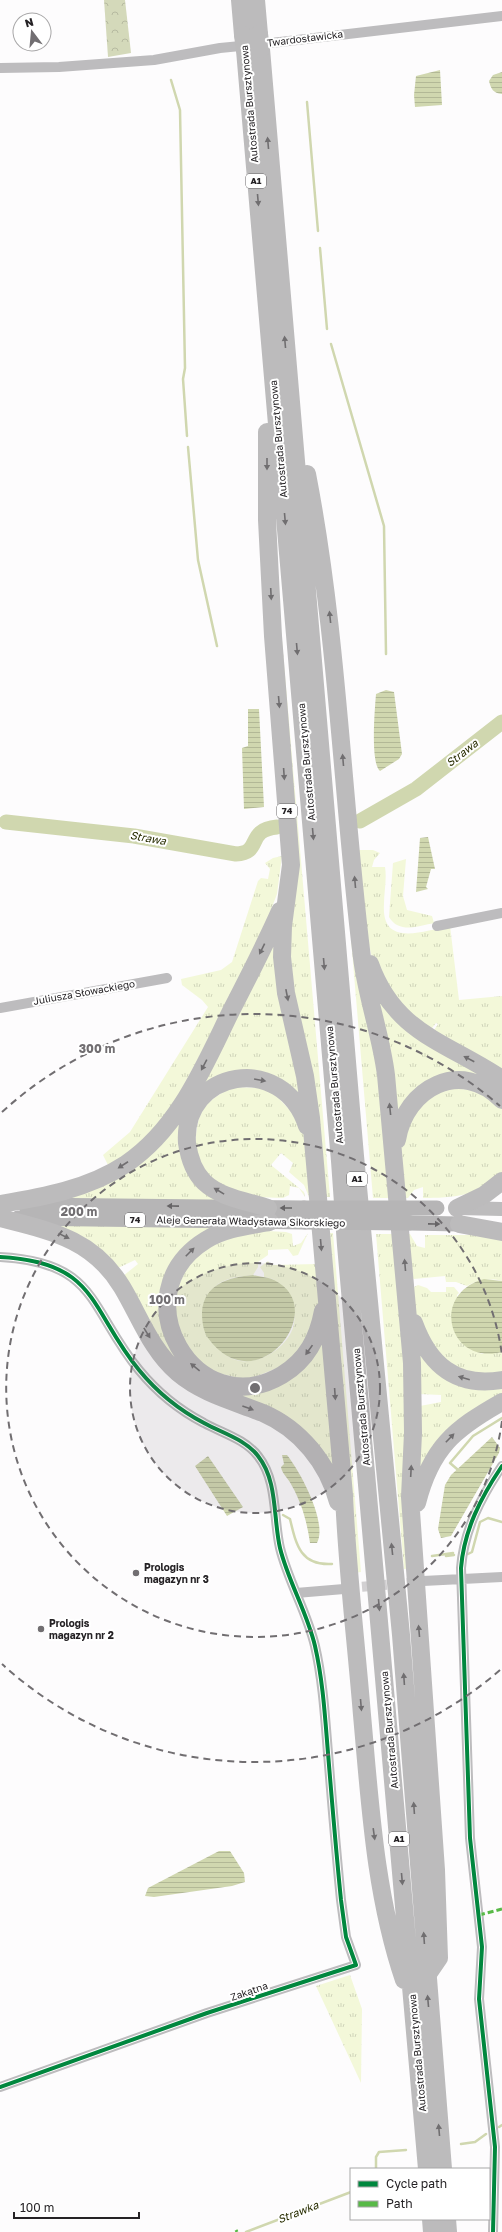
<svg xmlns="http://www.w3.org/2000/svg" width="502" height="2232" font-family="'Golos Text',sans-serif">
<defs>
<pattern id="grass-tufts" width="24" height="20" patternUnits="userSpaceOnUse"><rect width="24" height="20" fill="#f3f8d9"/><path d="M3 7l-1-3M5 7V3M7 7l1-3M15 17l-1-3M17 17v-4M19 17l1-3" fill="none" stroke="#d0d4ba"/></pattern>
<pattern id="forest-crowns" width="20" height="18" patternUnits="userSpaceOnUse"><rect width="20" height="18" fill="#d4d9ba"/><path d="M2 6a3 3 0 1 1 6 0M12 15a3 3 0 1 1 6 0" fill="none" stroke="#b6baa0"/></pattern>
<pattern id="water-rules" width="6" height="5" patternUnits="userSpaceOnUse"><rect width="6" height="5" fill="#d0d7af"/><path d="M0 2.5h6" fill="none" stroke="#b2b896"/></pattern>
</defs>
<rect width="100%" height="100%" fill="#fdfcfd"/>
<path fill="url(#grass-tufts)" d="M273,536l57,661h-7l-30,-191z
M357,850h16l7,3 -6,7 -2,7h13c2,12 -1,25 -1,37 -3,44 39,27 66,22l9,74 43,-4v77l-71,-38 7,-11 -2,-1 -7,9 -16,-10 -40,-60 -4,-17z
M282,856l-5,38 -21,55 -82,155 -32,38 -33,25 -6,-12 27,-23 78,-125 -6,-7 -20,-15 -1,-6 40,-9 11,-8 26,-81 3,-3 7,1 2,-10 -5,-6 8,-5z
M406,859l-3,37 4,14 25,6 2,7c-15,3 -35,11 -45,-6l4,-54z
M351,939l22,89 20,170h-20z
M279,945l24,155 -7,-6 -81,-13 -32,69 48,51 -180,-2 92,-44 125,-209z
M377,995l125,92v6l-23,-16 -75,25 -8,11z
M233,1087l36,1 34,36 9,73h-3l-5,-12 -15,-13 4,-9 -12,-10 -10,12 33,27 1,5 -6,-9 -9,-2 -1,9 -6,3 -32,-1 -38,-16 -19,-25c4,-39 1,-50 39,-69z
M445,1087l34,4 23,18v64c-21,23 -50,25 -79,25v-11l-9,3 -6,8h-4l-4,-53 11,-35z
M55,1224l167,3 -41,26 -11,90 76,47 76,-53 16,146 -17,-30 -146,-89 -52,-88 15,-12 -3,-4 -19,9z
M267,1231l19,1 6,2 1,12 8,-3 7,-10 -10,22 -5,1 -5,-7 -20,1v5l-10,7v5l-5,8c-25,2 -42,6 -50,32 4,9 16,42 22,47 25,22 75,-10 69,-41 -1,-8 -16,-26 -21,-34l-9,-2v-4l-4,-6 8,-6 3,4 47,-1 2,24 -3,33 -27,42 -43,17 -34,-8 -28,-23 -13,-47 18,-43 40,-24z
M326,1233h7l28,339 -7,1z
M376,1234h21l9,125 2,210h-4z
M407,1234h3l7,12 8,2v-13h58l19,2v44c-11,-3 -25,-1 -35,5l-11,-4h-10l-1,-6 -31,3 -3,-3z
M418,1285l9,3 4,4h15v-5h8l5,6 -2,2 6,49 19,10 20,-2v22l-33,1 -31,-18 -22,-43 -4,-26z
M414,1343l7,13 81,31v11l-83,80 1,-72 21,-4v-7l-22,-1z
M350,1975l12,34 -1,74 -45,-97z"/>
<path fill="url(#forest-crowns)" d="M104,0h21l6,53 -23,4z"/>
<path fill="url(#water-rules)" d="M440,70l2,35 -27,2 -1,-12 2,-19z
M502,72v22c-9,-1 -11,-5 -13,-13l4,-6z
M386,690l8,2 8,62 -3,5 -19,12c-10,-8 -5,-64 -4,-77z
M248,709h11l5,98 -20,2 -2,-61 6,-2z
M428,837l7,32h-4l-5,18 2,2 -12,3 4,-54z
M253,1275c7,2 15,2 21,5 58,28 -18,125 -66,58 -5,-7 -6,-17 -6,-26 2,-28 27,-35 51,-37z
M484,1279l18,2v71c-53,14 -73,-58 -18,-73z
M492,1437l8,11 -1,5 -48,83 -10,2 -3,-9 7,-44 6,-10z
M282,1455h5c13,16 41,68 30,88h-7c-3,-21 -8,-39 -18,-57 -3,-7 -10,-12 -11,-19l3,-3z
M208,1456l35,51 -16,9 -32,-50z
M219,1851h11l14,22 1,9 -13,4 -78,11 -9,-1 3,-8z"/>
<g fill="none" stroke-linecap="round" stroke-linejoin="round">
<path stroke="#d0d7af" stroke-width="2.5" d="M171,80l9,30 5,258 -2,11 4,57
M307,102l11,129
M320,248l7,81
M331,344l53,182 2,128
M188,447l10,113 19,86
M457,1469l-7,-6 23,-27 29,-18
M283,1515l7,4c6,25 10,47 42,45
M468,1554l4,-2 8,-30 8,-4 14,4
M432,1556l21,-3
M446,1556l8,-1
M499,2127l3,-2
M461,2144l14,-2 11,-8
M376,2169v-12l3,-5 27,-2
M246,2232l105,-40"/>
<path stroke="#d0d7af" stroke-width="15" d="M360,821l56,-32 86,-67
M6,822l128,14 102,18c27,-1 9,-24 41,-27"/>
<path stroke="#d2d0d2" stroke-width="10" stroke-dasharray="10 5" stroke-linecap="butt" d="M347,1588l74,-6"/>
<path stroke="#bdbcbe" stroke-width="10" d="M0,68l59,-1 95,-7 66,-12 60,-6 222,-26
M437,926l65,-13
M0,1008l167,-30
M0,1257c98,5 89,52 139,113 18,22 40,40 65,53 18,10 41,16 54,33 20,25 15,62 22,92 8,33 27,64 35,98 8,35 10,71 13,107 4,49 8,98 13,147l5,37 10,28 -149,48 -207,74
M423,1581l79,-4
M296,1593l48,-4
M493,2232l2,-85 -16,-148 3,-52 -12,-109 -9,-270c3,-38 20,-71 41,-102"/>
<path stroke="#bdbcbd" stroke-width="14" d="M458,1208l44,1"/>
<path stroke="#b6b5b6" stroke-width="15" d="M25,1205l279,3
M18,1218l287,4
M410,1223l49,1"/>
<path stroke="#bcbbbc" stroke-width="18" d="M240,0l3,35
M256,0l3,34
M261,49l94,1107 46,479 42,534
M245,50l95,1111 6,84 81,924
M267,432v88l6,116 18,229 -8,61 -1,31 4,36 19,83 6,42 33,377c3,73 12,146 18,220 8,88 13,180 42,265
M307,474c31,160 35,323 55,484 5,40 19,77 24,117l26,288 1,70 -3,64 26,373 3,88 -13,19
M370,964c25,70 77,78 132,115
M397,1140c8,-52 64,-82 105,-40
M0,1204c43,-7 88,-15 126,-40 53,-36 78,-98 105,-153 17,-33 34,-66 49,-100
M268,1208c-21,-7 -47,-10 -64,-26 -10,-10 -15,-25 -17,-39 -5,-73 96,-92 120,-17
M457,1208l27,-13 18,-14
M0,1218c51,13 93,21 122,69 18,30 29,63 56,86 25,21 55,28 85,40 37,16 65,50 75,89
M270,1222c-22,4 -45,6 -64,18 -88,54 -10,186 76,135 25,-15 36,-37 41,-64
M459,1224l43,8
M414,1323c15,41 41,65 88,57
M417,1503c14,-55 37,-74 85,-101
M431,2219l1,13
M447,2219l1,13"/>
<path stroke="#b6b5b6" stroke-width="15" d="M304,1208h133
M305,1222l105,1"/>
<path stroke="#bcbbbc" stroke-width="18" d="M259,34l2,15
M243,35l2,15"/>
<path stroke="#58b947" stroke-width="3" stroke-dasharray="6 3" stroke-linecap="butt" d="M479,1915l23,-6
M236,2230l1,2"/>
<g stroke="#fff" stroke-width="6">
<path id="cycleway" d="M0,1257c98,5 89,52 139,113 18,22 40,40 65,53 18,10 41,16 54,33 20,25 15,62 22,92 8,33 27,64 35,98 8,35 10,71 13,107 4,49 8,98 13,147l5,37 10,28 -149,48 -207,74
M493,2232l2,-85 -16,-148 3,-52 -12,-109 -9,-270c3,-38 20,-71 41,-102"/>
</g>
<use href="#cycleway" stroke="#00873e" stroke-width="4"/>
</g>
<defs><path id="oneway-solid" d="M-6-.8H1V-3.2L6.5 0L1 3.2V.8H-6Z"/></defs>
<g fill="#706e70">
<use href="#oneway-solid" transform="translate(268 143) rotate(-95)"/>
<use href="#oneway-solid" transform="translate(258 200) rotate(85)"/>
<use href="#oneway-solid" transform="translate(285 342) rotate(-95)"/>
<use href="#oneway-solid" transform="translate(267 464) rotate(90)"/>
<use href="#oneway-solid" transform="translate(285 519) rotate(85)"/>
<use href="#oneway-solid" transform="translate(271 594) rotate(87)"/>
<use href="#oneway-solid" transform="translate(330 617) rotate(-96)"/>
<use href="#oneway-solid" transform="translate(297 649) rotate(85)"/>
<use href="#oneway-solid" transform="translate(279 702) rotate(85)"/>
<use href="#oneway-solid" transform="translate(343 760) rotate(-95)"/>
<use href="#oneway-solid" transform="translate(284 774) rotate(86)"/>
<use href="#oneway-solid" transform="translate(313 834) rotate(85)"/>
<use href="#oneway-solid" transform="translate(355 882) rotate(-95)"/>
<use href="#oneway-solid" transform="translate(262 949) rotate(116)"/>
<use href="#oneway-solid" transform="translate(324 964) rotate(85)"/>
<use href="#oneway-solid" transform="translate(287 995) rotate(79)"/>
<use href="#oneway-solid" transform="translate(469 1059) rotate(-152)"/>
<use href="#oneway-solid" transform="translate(204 1065) rotate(118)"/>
<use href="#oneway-solid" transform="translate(260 1080) rotate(10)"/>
<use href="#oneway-solid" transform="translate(390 1109) rotate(-96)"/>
<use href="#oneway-solid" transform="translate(123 1165) rotate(147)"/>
<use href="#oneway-solid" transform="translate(219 1191) rotate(-149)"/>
<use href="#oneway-solid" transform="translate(64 1236) rotate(26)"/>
<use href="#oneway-solid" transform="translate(321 1245) rotate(85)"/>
<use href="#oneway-solid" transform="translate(190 1252) rotate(-45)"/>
<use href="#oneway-solid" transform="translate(405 1265) rotate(-95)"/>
<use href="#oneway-solid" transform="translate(147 1333) rotate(58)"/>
<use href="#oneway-solid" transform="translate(309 1350) rotate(125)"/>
<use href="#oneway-solid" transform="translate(195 1367) rotate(-141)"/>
<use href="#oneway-solid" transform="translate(464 1378) rotate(-164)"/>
<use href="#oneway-solid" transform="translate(335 1394) rotate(86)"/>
<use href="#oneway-solid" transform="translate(248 1408) rotate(20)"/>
<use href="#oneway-solid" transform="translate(450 1438) rotate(-46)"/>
<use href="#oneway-solid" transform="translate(411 1471) rotate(-87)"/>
<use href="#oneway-solid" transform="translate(392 1549) rotate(-96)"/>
<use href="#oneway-solid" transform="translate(379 1605) rotate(85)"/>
<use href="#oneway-solid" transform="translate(419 1631) rotate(-95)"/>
<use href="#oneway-solid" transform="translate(404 1679) rotate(-94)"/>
<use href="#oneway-solid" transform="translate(361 1705) rotate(85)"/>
<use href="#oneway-solid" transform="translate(414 1808) rotate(-94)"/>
<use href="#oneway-solid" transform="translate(374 1834) rotate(82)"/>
<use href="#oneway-solid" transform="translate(402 1879) rotate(85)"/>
<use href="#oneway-solid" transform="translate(424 1938) rotate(-94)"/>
<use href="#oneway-solid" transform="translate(428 2001) rotate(-95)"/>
<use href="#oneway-solid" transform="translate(439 2130) rotate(-95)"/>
</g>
<g fill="#666466">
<use href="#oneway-solid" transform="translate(173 1206) rotate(-179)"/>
<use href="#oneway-solid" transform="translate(286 1208) rotate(-180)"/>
<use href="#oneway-solid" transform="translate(434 1224) rotate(1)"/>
</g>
<circle cx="255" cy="1388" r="125" fill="#716e71" fill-opacity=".12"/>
<g fill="none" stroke="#716e71" stroke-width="2" stroke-dasharray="7 5">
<circle cx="255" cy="1388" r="125"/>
<path d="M502 1421A249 249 0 1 1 502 1355"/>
<path d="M500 1670A374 374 0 0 1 2 1664M2 1112A374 374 0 0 1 500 1106"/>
</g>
<g fill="#716e71" stroke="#fff" stroke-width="1.5">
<circle cx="136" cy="1573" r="4"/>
<circle cx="41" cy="1629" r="4"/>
</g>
<g text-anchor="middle" stroke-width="4" stroke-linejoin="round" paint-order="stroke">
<g fill="#fff" stroke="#666466" stroke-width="1">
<rect x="246" y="174" width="20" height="14" rx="3"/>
<rect x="277" y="804" width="20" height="14" rx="3"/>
<rect x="347" y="1172" width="20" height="14" rx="3"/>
<rect x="125" y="1213" width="20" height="14" rx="3"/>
<rect x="389" y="1832" width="20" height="14" rx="3"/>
</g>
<g font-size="9" font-weight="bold" fill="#252225">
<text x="256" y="184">A1</text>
<text x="287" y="814">74</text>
<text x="357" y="1182">A1</text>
<text x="135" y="1223">74</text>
<text x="399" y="1842">A1</text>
</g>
<g font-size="10" fill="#252225" stroke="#fff">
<text transform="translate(305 38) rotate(-7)" y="4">Twardosławicka</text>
<text transform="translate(249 104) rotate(-95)" y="4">Autostrada Bursztynowa</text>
<text transform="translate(278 439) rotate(-95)" y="4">Autostrada Bursztynowa</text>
<text transform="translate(306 762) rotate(-95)" y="4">Autostrada Bursztynowa</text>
<text transform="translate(84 992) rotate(-10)" y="4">Juliusza Słowackiego</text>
<text transform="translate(334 1085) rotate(-95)" y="4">Autostrada Bursztynowa</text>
<text transform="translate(251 1221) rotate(1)" y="4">Aleje Generała Władysława Sikorskiego</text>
<text transform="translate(361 1407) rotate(-95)" y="4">Autostrada Bursztynowa</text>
<text transform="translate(389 1730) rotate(-95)" y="4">Autostrada Bursztynowa</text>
<text transform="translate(249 1991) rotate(-19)" y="4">Zakątna</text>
<text transform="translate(417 2053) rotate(-95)" y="4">Autostrada Bursztynowa</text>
</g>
<g font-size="10" font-weight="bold" fill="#252225" stroke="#fff" text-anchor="start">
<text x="144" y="1571">Prologis<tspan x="144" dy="12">magazyn nr 3</tspan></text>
<text x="49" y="1627">Prologis<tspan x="49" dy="12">magazyn nr 2</tspan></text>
</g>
<g font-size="11" font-style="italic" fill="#282d01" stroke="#fff">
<text transform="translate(462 753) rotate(-38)" y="4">Strawa</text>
<text transform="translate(148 838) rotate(10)" y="4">Strawa</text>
<text transform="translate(298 2212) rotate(-21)" y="4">Strawka</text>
</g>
</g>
<circle cx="255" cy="1388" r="6" fill="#716e71" stroke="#fff" stroke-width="2"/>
<g font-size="12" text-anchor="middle" font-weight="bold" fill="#716e71" stroke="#fff" stroke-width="4" stroke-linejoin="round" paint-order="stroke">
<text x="97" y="1053">300 m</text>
<text x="79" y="1216">200 m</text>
<text x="167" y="1304">100 m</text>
</g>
<rect x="350" y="2168" width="140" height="52" fill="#ffffff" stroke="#a8a7a8"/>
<rect x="358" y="2181" width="20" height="6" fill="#00873e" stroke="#a8a7a8"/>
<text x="386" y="2188" font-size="12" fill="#252225">Cycle path</text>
<rect x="358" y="2201" width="20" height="6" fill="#58b947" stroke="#a8a7a8"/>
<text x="386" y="2208" font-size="12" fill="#252225">Path</text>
<g transform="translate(32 32) rotate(344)"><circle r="19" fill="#ffffff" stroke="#a8a7a8"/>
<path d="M0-3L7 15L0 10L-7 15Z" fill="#716e71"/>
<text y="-6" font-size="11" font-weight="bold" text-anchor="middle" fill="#252225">N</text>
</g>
<path d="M14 2212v6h125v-6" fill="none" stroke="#252225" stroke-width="2"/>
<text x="20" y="2212" font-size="12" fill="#252225" stroke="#ffffff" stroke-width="3" paint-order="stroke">100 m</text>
</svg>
